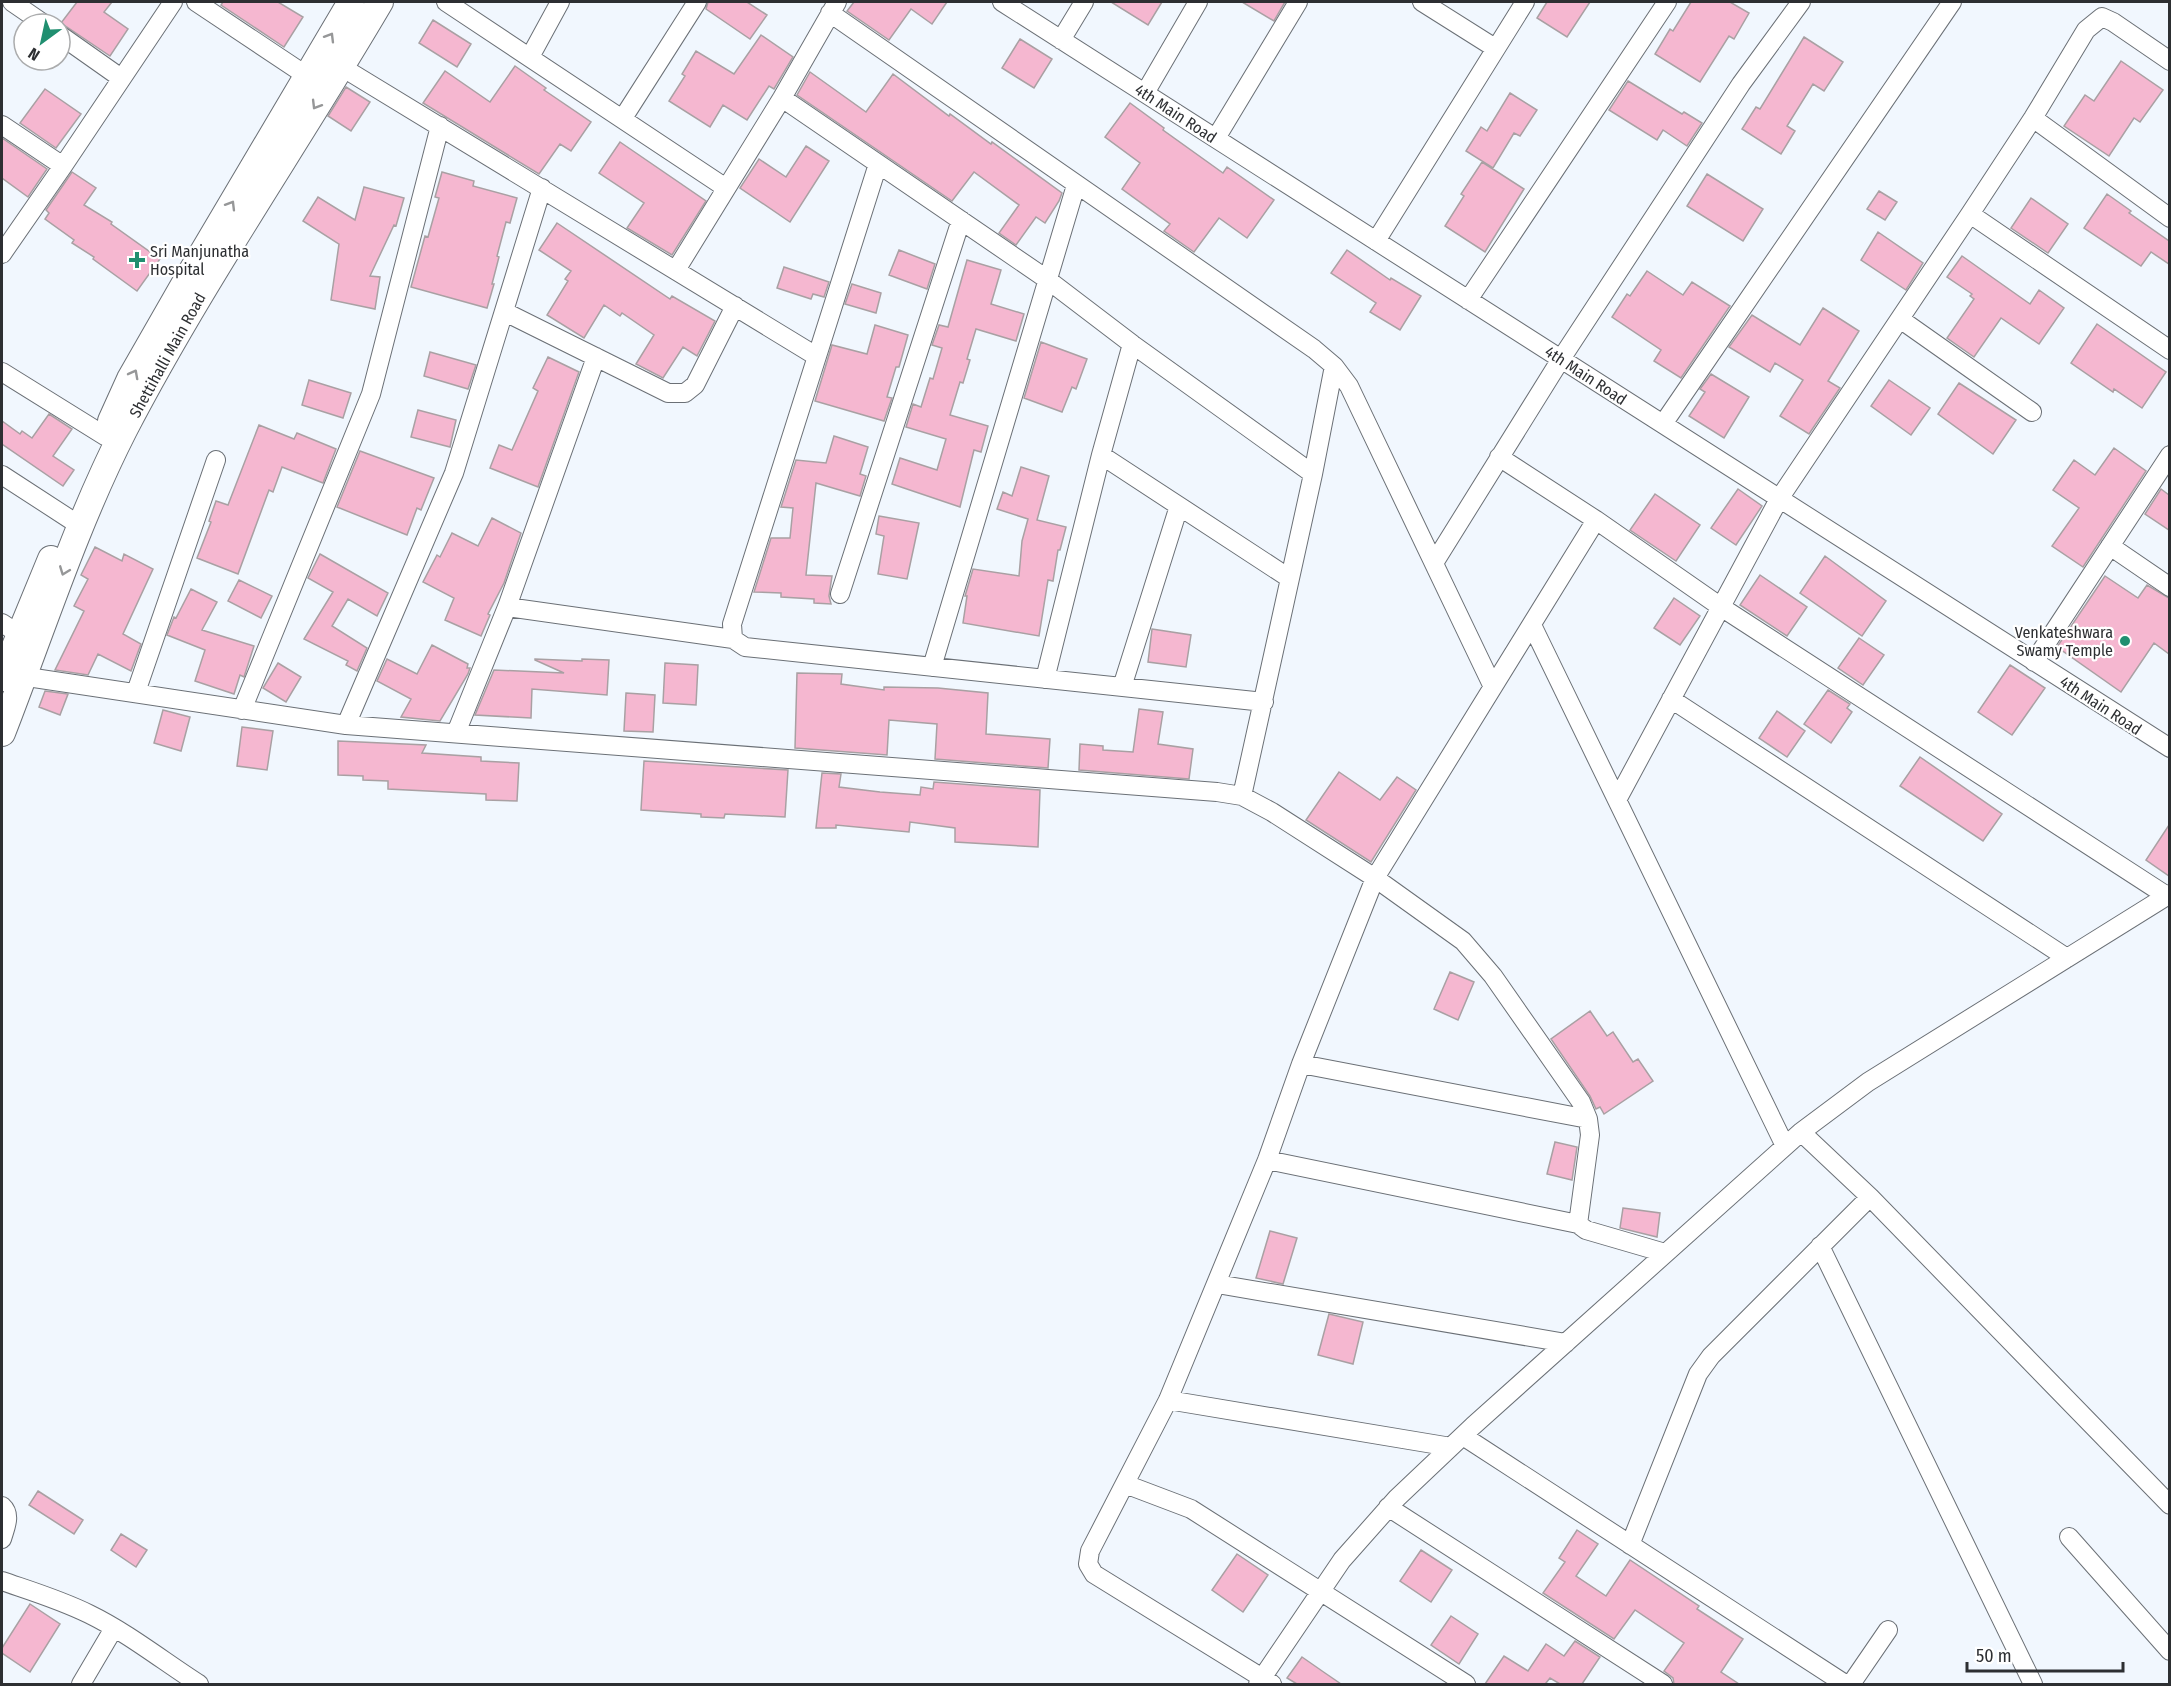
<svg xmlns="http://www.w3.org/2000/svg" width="2171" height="1686" font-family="'Fira Sans Condensed',sans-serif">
<rect width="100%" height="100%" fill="#f1f7fe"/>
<path fill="#f5b7d0" stroke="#a9a0a3" stroke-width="1.5" d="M77,2h35l-8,10 24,17 -18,27 -49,-33z
M223,2h55l25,15 -19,30 -63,-42z
M708,2h39l20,13 -17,24 -44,-30z
M854,2h93l-15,22 -21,-15 -22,31 -42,-29z
M1111,2h51l-14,23z
M1242,2h43l-11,19z
M1547,2h43l-23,35 -30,-19z
M1691,2h39l19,11 -15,26 -5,-3 -29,46 -45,-28 15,-25 3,2z
M433,20l38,24 -14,23 -38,-24z
M761,35l32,22 -19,32 -5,-3 -22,34 -24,-15 -13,22 -41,-26 16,-25 -3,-2 14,-23 38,23z
M1804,37l39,25 -19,29 -11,-7 -26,42 8,5 -14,23 -39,-25 14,-22 4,2z
M1020,39l32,20 -18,29 -32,-20z
M2121,61l42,29 -23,32 -6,-4 -25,38 -45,-30 21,-31 9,6z
M515,66l31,22 -2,2 47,32 -20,29 -11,-7 -21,30 -116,-71 22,-32 45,31z
M810,72l56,40 27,-38 56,42 1,-2 41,30 1,-2 70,51 -3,8 -14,22 -9,-6 -20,28 -17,-12 20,-28 -45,-33 -22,29 -155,-106z
M1628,81l54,33 2,-2 18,11 -15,23 -24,-16 -6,10 -48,-30z
M346,87l24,15 -19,29 -23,-15z
M45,89l36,25 -25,34 -36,-25z
M1510,93l27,17 -17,26 -6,-3 -21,35 -27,-17 15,-24 6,4z
M1130,103l34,25 -1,2 60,43 4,-6 47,33 -27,38 -28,-20 -25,34 -30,-21 6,-7 -48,-35 18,-26 -35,-26z
M2,138l45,31 -19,28 -26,-19z
M620,142l86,59 -34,54 -45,-27 17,-25 -45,-30z
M806,146l23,15 -39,61 -50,-34 19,-29 27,18z
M1482,162l42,27 -39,63 -40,-26 19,-30 -3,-2z
M72,172l24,16 -12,17 28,17 -1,2 49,35 -23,32 -44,-32 1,-2 -22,-14 2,-3 -29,-21 4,-6 -3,-3z
M442,172l32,9 -1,5 44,12 -7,25 -4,-1 -9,34 2,1 -7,27h2l-7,24 -76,-21 14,-51 3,1 11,-39 -4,-1z
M1707,174l56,35 -20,32 -56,-35z
M364,187l40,11 -8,28 -2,-1 -24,51 10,1 -5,32 -44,-9 8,-56 -36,-23 15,-24 37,23z
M1879,191l18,11 -12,18 -18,-11z
M2107,194l24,17 -2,2 40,28v23l-18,-12 -10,14 -57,-38z
M2031,198l37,26 -20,29 -37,-25z
M557,223l113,76 2,-3 43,25 -18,35 -14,-9 -20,31 -27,-14 18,-29 -32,-22 -2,3 -16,-11 -20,33 -37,-23 21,-34 -3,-2 6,-8 -32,-21z
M1878,232l45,31 -17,27 -45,-30z
M899,250l36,14 -8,25 -38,-14z
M1347,250l43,30 1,-2 30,18 -21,34 -30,-18 6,-9 -45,-30z
M1962,256l68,48 9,-14 25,18 -25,36 -38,-26 -27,39 -27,-19 27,-39 -4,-3 2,-2 -25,-17z
M967,260l34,10 -10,34 33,10 -8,27 -40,-12 -9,30 3,1 -7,23 -3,-1 -10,33 38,11 -7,26 -7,-2 -14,57 -68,-23 8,-26 37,12 9,-31 -40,-12 7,-23 8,3 9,-29 3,1 9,-31 -10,-3 7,-20 9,2z
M784,267l45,15 -5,15 -11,-3 -2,5 -34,-11z
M1647,271l36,24 9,-13 38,24 -49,72 -27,-17 7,-11 -49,-33 15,-23 3,2z
M852,284l29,9 -5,20 -31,-9z
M1823,308l36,23 -31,50 12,7 -31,46 -29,-18 23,-36 -28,-17 -5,9 -41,-25 23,-32 48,30z
M2097,324l69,48 -24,36 -28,-19 -1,3 -42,-29z
M875,325l33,10 -9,32h-3l-9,30 5,1 -8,23 -69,-20 17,-56 35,9z
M1041,342l46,17 -11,30 -4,-2 -10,25 -38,-14z
M430,352l46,13 -8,24 -44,-13z
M548,357l31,15 -41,115 -48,-19 9,-23 13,5 26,-59 -5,-3z
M1711,374l38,23 -25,41 -35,-22 16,-24 -5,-3z
M309,380l42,13 -8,25 -41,-13z
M1889,380l41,28 -19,27 -40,-29z
M1959,383l57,37 -23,34 -55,-40z
M418,410l38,10 -6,27 -39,-10z
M49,414l23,15 -19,27 21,14 -11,16 -61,-42v-23l18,13 2,-3 10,7z
M259,425l35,14 3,-6 39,16 -13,34 -41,-16 -9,25 -4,-2 -31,84 -41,-16 14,-36 -2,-1 7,-20 12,4z
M834,436l34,11 -8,27 6,2 -6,20 -44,-13 -10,92 26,1 -3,20 2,8 -17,-1v-4l-33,-2v-4l-27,-1 17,-54h19l3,-30 -12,-1 15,-47 30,3z
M2114,448l32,23 -63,96 -31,-21 27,-38 -26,-18 21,-30 21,15z
M360,451l74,27 -13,32 -4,-2 -10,27 -70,-28z
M1021,467l28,9 -12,44 29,7 -6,23h-2l-5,31 -5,-1 -9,56 -76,-13 4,-27h-2l8,-27 46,7 3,-35 6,-22 -31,-10 6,-17 9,4z
M1738,489l24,17 -26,39 -25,-17z
M2161,489l8,6v35l-24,-16z
M1655,494l45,31 -24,36 -46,-31z
M879,516l40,7 -12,56 -29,-5 6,-38 -8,-2z
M492,518l29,15 -17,50 -16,31 2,1 -9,21 -36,-16 9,-22 -31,-16 14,-27 3,2 12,-24 26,13z
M95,547l27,14 2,-7 29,15 -30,65 18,10 -10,27 -33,-17 -10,21 -33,-5 29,-59 -10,-5 14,-27 -7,-4z
M320,554l68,39 -11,23 -29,-17 -16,27 35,22 -10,23 -11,-6 2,-4 -44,-22 29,-47 -25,-14z
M1825,556l61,45 -24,35 -62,-43z
M1760,575l47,32 -20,29 -47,-31z
M2105,576l33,22 9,-13 22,13v56l-15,-11 -33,49 -64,-45z
M239,580l33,16 -11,22 -33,-17z
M191,589l26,13 -15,28 52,16 -10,31 -4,-2 -6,19 -39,-13 10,-31 -38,-15 7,-18 2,1z
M1674,598l26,18 -20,29 -26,-17z
M1152,629l39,6 -5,32 -38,-5z
M1859,638l25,17 -21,30 -25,-17z
M432,645l36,19 -1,4h3l-2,6 -28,47 -39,-4 10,-18 -34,-18 10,-22 30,15z
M535,659l47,2v-2l27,1 -2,35 -75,-6 -1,29 -56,-3 19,-45 70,3 -29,-13z
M278,663l23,14 -15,25 -23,-14z
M665,663l33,2 -2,40 -33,-2z
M2010,665l35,23 -33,47 -34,-23z
M797,673l45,1 -1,10 43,6v-3l54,1 50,5 -2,41 64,5 -2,29 -113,-9 2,-35 -48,-4 -2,35 -92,-7z
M1828,690l22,14 -3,4 5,4 -21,31 -27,-19z
M45,691l23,3 -8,21 -21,-8z
M626,693l29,2 -2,37 -29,-1z
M1139,709l24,3 -5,32 35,5 -4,30 -110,-9 1,-26 23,2v4l30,2z
M163,710l27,7 -9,34 -27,-8z
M1777,711l28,20 -18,26 -28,-19z
M242,727l31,4 -6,39 -30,-4z
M338,741l88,4 -4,8 59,4v4l38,2 -2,38 -31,-1v-6l-98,-5v-8l-25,-1v-4l-25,-1z
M1920,757l82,57 -19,27 -83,-55z
M644,761l144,9 -3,47 -60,-3 -1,4 -23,-1v-3l-60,-4z
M1339,772l41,28 17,-23 19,13 -45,72 -65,-42z
M822,773l19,1 -2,13 41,5 40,3 1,-8 12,2 1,-7 106,8 -2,57 -83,-5v-14l-45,-6 -1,10 -73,-7v3h-20z
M2169,825v51l-23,-16z
M1450,972l24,10 -16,38 -24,-11z
M1590,1011l17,25 6,-4 20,30 5,-3 15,22 -49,33 -4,-7 -4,2 -6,-13 -39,-57z
M1555,1142l22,5 -5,33 -25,-6z
M1623,1208l37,5 -3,24 -37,-9z
M1270,1231l27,7 -14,46 -27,-6z
M1329,1314l34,8 -10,42 -35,-9z
M38,1491l45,29 -9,14 -45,-29z
M1577,1530l21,14 -22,32 30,20 24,-36 69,46 -2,3 46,30 -22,33 18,12h-65l-1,-6 -9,-7 20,-28 -49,-33 -21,29 -71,-46 22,-31 -6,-4z
M121,1534l26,16 -11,17 -25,-17z
M1421,1550l31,20 -21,32 -31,-21z
M1237,1554l31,21 -25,37 -31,-22z
M30,1604l30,20 -30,48 -28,-19v-5z
M1451,1616l27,18 -19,30 -28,-19z
M1575,1641l25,16 -18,27h-22l-10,-6 -4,5 3,1h-64l19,-28 24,15 18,-27 18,12z
M1302,1657l23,16 16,11h-44l-10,-6z"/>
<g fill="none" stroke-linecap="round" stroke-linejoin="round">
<g stroke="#6b7076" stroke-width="20">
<path id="minor" d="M12,2l32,22
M196,2l111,74
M446,2l280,186
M1002,2l1168,746
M1422,2l73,46
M830,13l484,336 20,17 15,20 144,301
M60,35l61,43
M1061,40l23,-38
M530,57l30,-55
M340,66l476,290
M1145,93l53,-91
M782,98l266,182 84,64 181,130
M623,118l74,-116
M2033,118l137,100
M2,125l61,41
M1216,138l82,-136
M878,164l-146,460 1,15 12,8 519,55
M1970,214l200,136
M1376,241l149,-239
M2,254l61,-88 110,-164
M676,270l106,-172 55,-96
M1468,300l199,-298
M505,312l163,81h17l10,-8 40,-79
M1900,319l132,93
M2,372l103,64
M1663,424l289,-422
M1101,455l188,123
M1499,457l97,63 125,87 446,289
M2,475l80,52
M2110,546l60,41
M1434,563l127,-204 180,-275 60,-82
M840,594l121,-374
M507,607l226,32
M2,623l27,18
M1532,625l253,521
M2034,662l136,-207
M932,667l144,-482
M14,675l332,50 871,67 25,4 30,16 103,66 88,63 30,35 88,126 7,17 2,16 -12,89 8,6 79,23
M1045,679l56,-224 31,-111
M1122,687l57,-181
M136,692l80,-232
M1671,699l396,259
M242,710l129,-316 69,-268
M346,725l108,-252 88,-285
M456,733l51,-126 89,-250
M1242,796l71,-322 21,-108
M1617,800l162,-301 191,-285 63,-96 53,-88 16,-13 11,5 57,39
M1301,1064l287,55
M1801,1132l69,65 300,308
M1267,1160l311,64
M1820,1246l213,438
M1217,1284l349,59
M1168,1400l283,47
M1463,1436l382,248
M1125,1484l66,25 275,175
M2,1506c10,9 3,22 0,33
M1388,1507l275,177
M2069,1537l101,114
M1630,1545l68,-171 13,-18 159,-159
M2,1581c29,10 59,19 87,33 39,19 74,47 110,70
M81,1684l33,-56
M1258,1684l84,-124 55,-62 76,-72 328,-294 67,-50 302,-188
M1272,1684l-178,-110 -6,-10 2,-13 78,-151 99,-240 34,-96 74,-186 221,-358
M1851,1684l37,-54"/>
</g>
<g stroke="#6b7076" stroke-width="28">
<path id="secondary" d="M111,421l19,-42 63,-110 158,-267
M2,678l49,-119
M2,733c39,-100 73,-207 122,-303 77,-148 172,-285 256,-428"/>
</g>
<use href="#minor" stroke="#fff" stroke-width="18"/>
<use href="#secondary" stroke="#fff" stroke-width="26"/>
</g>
<defs><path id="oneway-chevron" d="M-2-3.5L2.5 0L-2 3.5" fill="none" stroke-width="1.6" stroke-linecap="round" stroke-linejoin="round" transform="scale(1.5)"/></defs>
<g stroke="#969798">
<use href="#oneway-chevron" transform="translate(330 37) rotate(-59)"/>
<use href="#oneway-chevron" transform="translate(316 105) rotate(121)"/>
<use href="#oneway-chevron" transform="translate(231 205) rotate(-59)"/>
<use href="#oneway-chevron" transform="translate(134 374) rotate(-62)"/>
<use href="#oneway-chevron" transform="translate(64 571) rotate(111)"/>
</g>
<g fill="#208f70" stroke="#fff" stroke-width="2">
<path d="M134 251h6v6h6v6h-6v6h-6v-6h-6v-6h6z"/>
<circle cx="2125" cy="641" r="6"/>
</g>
<g text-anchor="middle" stroke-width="4.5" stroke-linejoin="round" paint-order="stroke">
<g font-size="16" fill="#2d2f32" stroke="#fff">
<text transform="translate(1176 113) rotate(33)" y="6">4th Main Road</text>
<text transform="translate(167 355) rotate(-61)" y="6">Shettihalli Main Road</text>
<text transform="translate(1586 375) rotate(33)" y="6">4th Main Road</text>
<text transform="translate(2101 705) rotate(33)" y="6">4th Main Road</text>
</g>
<g font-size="16" fill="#2d2f32" stroke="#fff" text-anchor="start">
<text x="150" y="257">Sri Manjunatha<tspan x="150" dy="18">Hospital</tspan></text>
<text x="2113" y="638" text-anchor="end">Venkateshwara<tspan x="2113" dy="18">Swamy Temple</tspan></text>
</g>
</g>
<rect width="2171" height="1686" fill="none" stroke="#2d2f32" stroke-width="6"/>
<g transform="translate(42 42) rotate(213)"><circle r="28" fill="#ffffff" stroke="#abacad" stroke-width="1.5"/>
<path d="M0-4.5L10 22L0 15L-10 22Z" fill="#208f70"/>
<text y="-9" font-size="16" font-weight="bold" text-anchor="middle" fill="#2d2f32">N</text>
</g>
<path d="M1967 1662v9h156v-9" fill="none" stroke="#2d2f32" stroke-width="3"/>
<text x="1976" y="1662" font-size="18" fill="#2d2f32" stroke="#ffffff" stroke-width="4.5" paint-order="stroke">50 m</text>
</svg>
